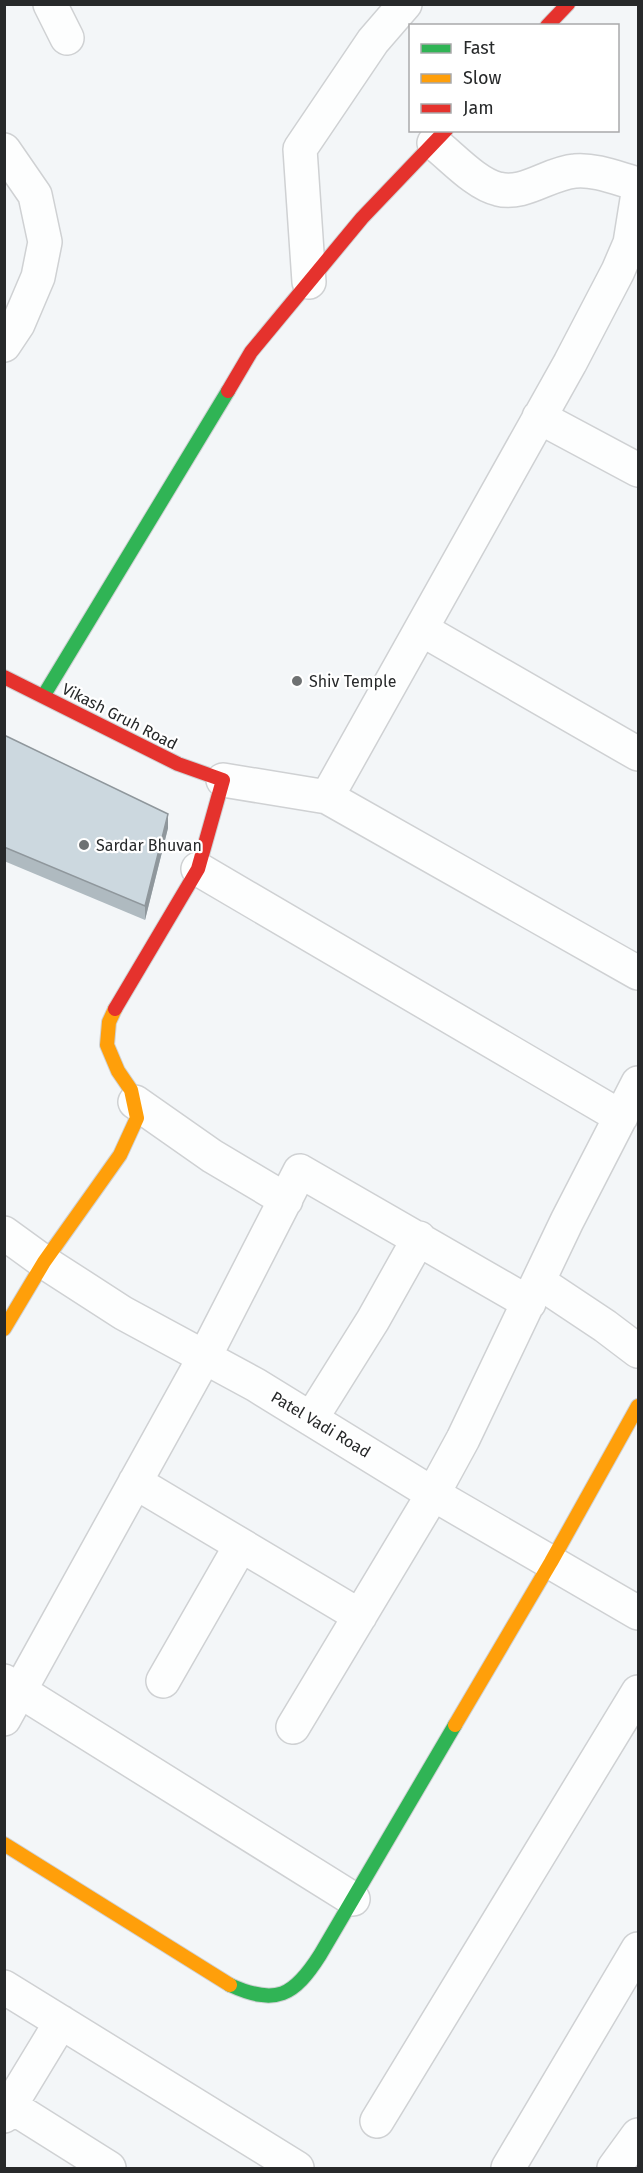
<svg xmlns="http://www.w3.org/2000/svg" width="643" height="2173" font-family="'Fira Sans',sans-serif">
<rect width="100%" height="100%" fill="#f3f6f8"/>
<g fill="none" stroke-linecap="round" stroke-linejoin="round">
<g stroke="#cfd1d3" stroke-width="36">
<path id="street" d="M50,4l17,34
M434,143c18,14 42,41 64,46 26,7 51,-16 77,-18 20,-2 44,8 63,13
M4,150l31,45 10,47 -7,35 -20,47 -14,21
M309,282l-9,-133 73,-108 32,-37
M539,417l99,53
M421,629l217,125
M223,780l104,17 311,176
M327,797l243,-434 48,-92 12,-28 8,-50
M198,869l423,248
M135,1102l77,54 74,44
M4,1233l40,29 79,51 133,72 177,109 205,119
M539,1282l66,44 33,25
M311,1419l62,-99 46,-82
M135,1482l225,134
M4,1681l349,218
M163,1681l78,-136
M4,1719l200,-361 96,-187 229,132
M293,1727l140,-233 30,-55 104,-218 71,-138
M4,1987l293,181
M4,2102l105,66
M4,2116l57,-94
M377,2121l261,-429
M508,2168l130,-219
M614,2168l24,-33"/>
</g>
<g stroke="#cfd1d3" stroke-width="16">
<path id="fast" d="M44,695l184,-304
M230,1985c46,21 64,11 90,-30l135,-230"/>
</g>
<g stroke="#cfd1d3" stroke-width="16">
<path id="slow" d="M4,1329l40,-67 76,-107 17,-37 -6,-28 -13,-19 -11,-26 2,-23 6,-13
M455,1725l96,-163 87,-156
M4,1844l226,141"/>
</g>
<g stroke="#cfd1d3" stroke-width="16">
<path id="jam" d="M547,26l21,-22
M228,391l23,-39 111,-134 84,-88
M4,677l174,87 45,16 -25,89 -83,140"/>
</g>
<use href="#street" stroke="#fdfefe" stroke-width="33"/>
<use href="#fast" stroke="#30b455" stroke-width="14"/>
<use href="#slow" stroke="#ff9f0a" stroke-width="14"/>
<use href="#jam" stroke="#e5322d" stroke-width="14"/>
</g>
<path fill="#afbac0" d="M4,735l164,93 -23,92 -141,-59z"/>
<path fill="#8f979c" d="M168,814v14l-23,92v-14z"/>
<path fill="#ccd8df" stroke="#8f979c" stroke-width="1.5" d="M4,735l164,79 -23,92 -141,-59z"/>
<g fill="#6e7172" stroke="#fff" stroke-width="2">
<circle cx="297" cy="681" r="6"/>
<circle cx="84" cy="845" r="6"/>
</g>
<g text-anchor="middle" stroke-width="4.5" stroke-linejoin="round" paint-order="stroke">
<g font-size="16" fill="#27292a" stroke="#fff" text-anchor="start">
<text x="309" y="687">Shiv Temple</text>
<text x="96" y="851">Sardar Bhuvan</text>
</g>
<g font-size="16" fill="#27292a" stroke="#fff">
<text transform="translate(120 716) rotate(27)" y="6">Vikash Gruh Road</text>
<text transform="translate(321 1424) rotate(31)" y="6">Patel Vadi Road</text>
</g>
</g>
<rect width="643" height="2173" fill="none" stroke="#27292a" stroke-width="12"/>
<rect x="409" y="24" width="210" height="108" fill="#ffffff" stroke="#a9a9aa" stroke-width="1.5"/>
<rect x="421" y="44" width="30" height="9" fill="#30b455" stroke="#a9a9aa" stroke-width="1.5"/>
<text x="463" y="54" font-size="18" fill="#27292a">Fast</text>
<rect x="421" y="74" width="30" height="9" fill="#ff9f0a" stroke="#a9a9aa" stroke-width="1.5"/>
<text x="463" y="84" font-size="18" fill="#27292a">Slow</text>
<rect x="421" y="104" width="30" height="9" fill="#e5322d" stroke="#a9a9aa" stroke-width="1.5"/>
<text x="463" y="114" font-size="18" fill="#27292a">Jam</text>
</svg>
